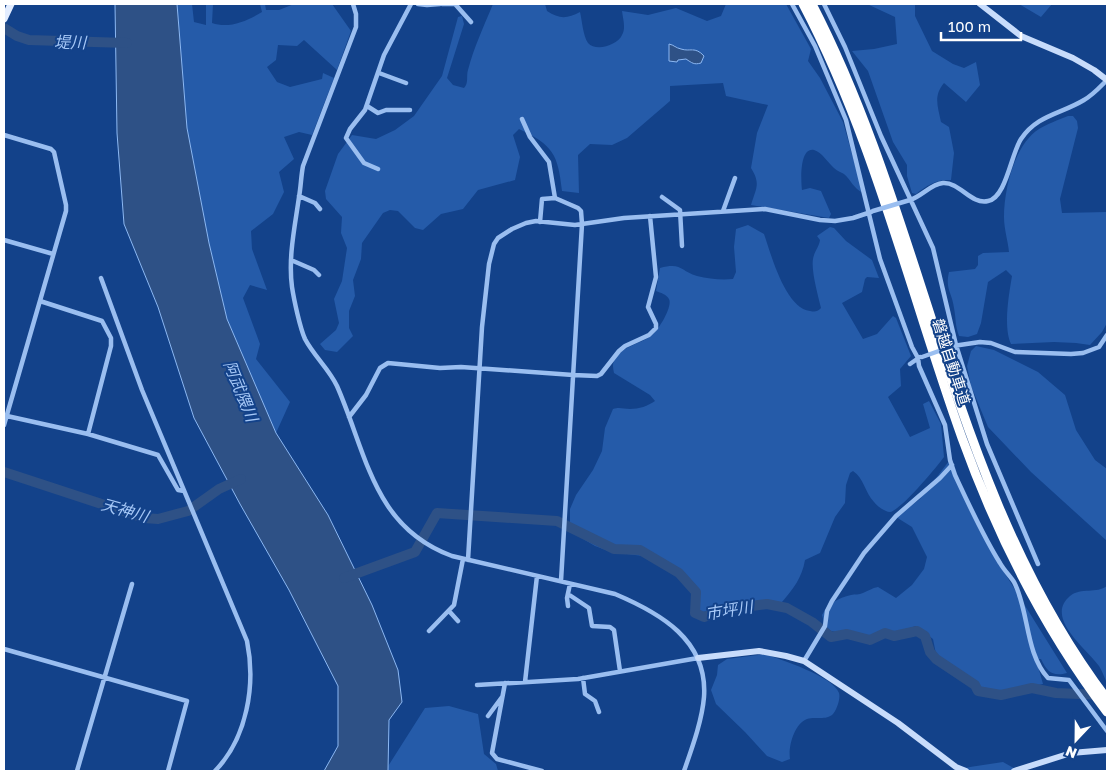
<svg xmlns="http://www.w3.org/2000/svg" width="1111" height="775" font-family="'Golos Text','Noto Sans JP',sans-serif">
<rect width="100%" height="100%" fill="#13428a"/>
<path fill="#255ba9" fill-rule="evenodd" d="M177,4h15l2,18 12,3v-21h7l-1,19c17,6 35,-2 50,-11l-2,-8h5l1,6h13l15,-6h38l19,27 -14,39 -33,-30 -7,6 -19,-1 -2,15 -9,7 10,15 13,5 32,-8 1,-6 11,5 -22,57 -13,-3 -15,5 10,22 -15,13 5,20 -11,22 -22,17 1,18 15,41 -17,-5 -7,13 17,46 -4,15 34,43 -14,31 -49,-114 -18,-76 -22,-115z
M493,4h52l2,7c12,8 20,8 33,1 2,8 3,24 8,31 8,9 30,2 34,-8 4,-7 1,-16 0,-24l26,4 28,-7 31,13 14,-5 5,-12h60l25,45 -3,12 12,17 23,44 20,71c-10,-5 -12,-13 -19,-19 -3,-2 -7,-3 -10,-6 -6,-5 -12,-16 -20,-18 -15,-3 -13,32 -12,40l8,-2 11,3 10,23 -2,4 -78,-13c5,-17 10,-21 0,-37l6,-35 11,-28 -42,-9 -3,-13 -53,3v15l-43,37 -15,7 -22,-1 -12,11 1,38 -17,-2c-4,-37 -9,-46 -43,-62l-6,6 7,22 -5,23 -37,10 -15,19 -22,5 -18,16 -8,-2 -17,-17 -8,-1 -7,3 -21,30 -1,16 -8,21 2,16 -6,15v17l4,8 -16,16 -12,-2 -5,-6 16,-14 3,-7 -5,-24 8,-18 5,-33 -6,-15 1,-16 -16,-18 -1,-8 13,-37 14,-19 24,4 19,-9 19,-14 28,-40 16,-59 4,-1 2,8 -17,54 6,7 11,3c5,-5 2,-12 4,-18 6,-23 16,-44 25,-66zM674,45l7,5 12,-1 -2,14 -4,-4 -9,1z
M867,4h48v12l17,35 21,13 11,4 12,-6 4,23 -14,17 -22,-19c-11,13 -6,24 -3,39l8,5 5,26 -3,27c-14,-1 -24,5 -35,14l-4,-1 -5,-17v-11l-14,-23 -25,-71 -16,-20 22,-2 23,-5 -2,-27z
M1019,4h33l-11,13z
M1068,116h5l4,5 1,7 -18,71 2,14 45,-1v111l-5,9 -12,13 -14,-2 -22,-1 -43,2c-8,-17 -2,-50 1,-68l-6,-6 -18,12 -7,41 -4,11 -9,3 -9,-1c-4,-10 -3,-18 -5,-28 -2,-16 -9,-18 -5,-36l26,-3 3,-4v-9l5,-3 26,-1c-1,-11 -5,-23 -5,-35 0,-27 10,-72 35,-88 8,-5 19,-9 29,-13z
M748,225l16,9c7,20 21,74 46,77 5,1 7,1 11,-3 -3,-13 -10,-37 -8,-49 1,-7 6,-12 7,-19l-3,-4 13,-9 4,1 12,13 26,19 7,18 -12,-1 -2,2 -3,13 -20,11 21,36 14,-5 16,-18 3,2 15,38 -11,13 1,17 -13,11 22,40 20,-9 -7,-24 6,-3 12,23 3,33c-8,11 -44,54 -54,55 -5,0 -13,-6 -16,-10 -9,-9 -10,-24 -21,-31l-3,2 -4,12 -1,18 -10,14 -15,36 -15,7c-3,18 -12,29 -23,42l-4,2 -15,-1 -25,6 -16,-1 -19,4 -7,-4 -3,-18 -25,-23 -25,-11 -32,-4 -16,-6 -25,-15v-22l6,-14 17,-25 9,-19 3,-23 8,-19c7,-2 10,0 17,0 9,0 18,-3 25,-8l-5,-6 -36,-22c-1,-5 -2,-9 1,-14 8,-13 25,-15 36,-23 7,-5 22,-29 18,-37 -3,-5 -8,-6 -13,-8l4,-23c22,-6 20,3 37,8 12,3 24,4 36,3l3,-7 -2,-25 2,-18z
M976,346l18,4 44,22 27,23 11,35 19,30 12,9v72l-76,-69 -43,-45 -17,-41 -4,-20 4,-15z
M949,461l50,103 68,109c-14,4 -20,-1 -26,-14h-5l7,25 -46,9 -24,-9 -33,-23 -4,-7 -3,-15 -17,-13 -19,6 -16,1 -15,5 -35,-7 -6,-5 -3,-11c6,-11 16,-17 29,-20 4,-1 8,0 12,-2 5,-2 9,-5 15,-6l18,11 16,-13 12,-16 3,-12 -15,-30 -16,-10 24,-18z
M1107,586v98c-2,-6 -5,-13 -8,-18 -12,-17 -55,-48 -29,-70 11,-9 27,-2 37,-10z
M765,654c16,6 68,22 74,39 1,3 0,8 -1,11 -1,3 -3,8 -5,10 -7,7 -18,2 -26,5 -13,5 -19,28 -17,40l-8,3 -15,-6 -22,-24 -29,-28 -5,-14 6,-15 1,-10 9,-6z
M449,706l29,8 6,40 12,10 2,7h-113l40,-63z
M1003,762l16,9h-65l16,-4z"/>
<path fill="#2e5186" stroke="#8cb8f3" d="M115,4h62l10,124 22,115 18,76 49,114 52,82 44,90 26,65 4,32 -13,18 -1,51h-64l14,-25v-60l-49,-96 -49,-86 -46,-86 -36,-111 -34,-83 -7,-91z
M669,44c5,1 7,4 12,5 9,3 14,-3 23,7l-3,7c-7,2 -9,0 -15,-4l-8,1 -1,2 -8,-1z"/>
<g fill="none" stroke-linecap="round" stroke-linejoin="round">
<path stroke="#2e5186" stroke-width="10" d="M4,28l13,8 12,4 98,3
M4,472l125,41 15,5 14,1 30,-8 31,-22 22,-10
M344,578l71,-26 22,-39 120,8 57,28 26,1 39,23 17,19 -1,21 9,4 22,-8 41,-5 20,4 25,14 19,15 16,-3 23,6 15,-7 9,3 23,-5 8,5 5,16 6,7 39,26 3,6 23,4 31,-7 24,5 47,2"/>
<path stroke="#9abef0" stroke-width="4.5" d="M353,4l3,10v13l-53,139c-2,10 -2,20 -4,31 -4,29 -11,60 -7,90 2,13 8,41 13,52 9,17 24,30 32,47 30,68 36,141 115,170l163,38c45,19 93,46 89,103 -2,24 -12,51 -20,74
M418,4l9,1 13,-1
M442,4h13l16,18
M792,4l23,42 31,74 34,139 32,88 6,11 1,8 26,59 5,35 5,15c14,30 28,61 45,88 4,7 10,13 14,19 15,28 11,71 34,96l21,2 38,51
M824,4l21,43 36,89 52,112 23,97 31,99 51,120
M379,73l27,10
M367,106l11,7 8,-3h24
M522,119l8,18 19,25 6,36
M4,135l47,14 3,3 12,53v6l-62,214
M378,169l-14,-6 -18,-25 4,-9 15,-19 19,-55 27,-51
M299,196l16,7 5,6
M662,197l18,13 2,36
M910,200c12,-4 21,-16 33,-17 17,-1 28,22 45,18 18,-3 23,-47 33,-62 16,-24 40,-25 63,-39 9,-5 16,-13 23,-20
M723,211l12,-33
M540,222l2,-23 13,-1 23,10 3,3 1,13 -21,357
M4,240l49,14
M291,260l23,10 5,5
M101,278l41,112 105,251c9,44 0,97 -32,130
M40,301l62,20 9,17v8l-23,88
M953,346l27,-4 11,1 24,9 56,2 12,-1 16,-6 8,-12
M910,364l10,-7
M7,416l81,18 70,21 20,35 6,1
M349,417l17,-22 14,-27 8,-5 52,5 21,-1 112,8 24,1 4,-2 18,-23 6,-5 24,-11 7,-7v-4l-8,-17 8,-30 -6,-61
M468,560l14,-233 7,-63 5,-20 4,-6 14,-9 14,-6 10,-2 39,4 49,-7 141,-9 55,11 15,1 18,-3 18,-6
M568,594l21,14 3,18 18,1 4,3 6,41
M568,606l-1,-8 3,-14
M449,611l9,10
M429,631l25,-26 9,-46
M4,649l183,52 -19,70
M804,661l21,-35 2,-15 5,-10 32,-48 32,-37 44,-38 12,-13
M583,678l2,16 10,7 4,11
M525,682l12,-106
M505,683l-13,70 5,6 45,12
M477,685l101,-6 120,-21
M488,716l14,-19
M77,771l55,-187"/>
<path stroke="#c8dcfb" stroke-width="6" d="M980,4l41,32 52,22 21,12 13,10
M698,658l61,-7 27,5 18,5 94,62 58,44 10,4
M1014,771l57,-18 36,-3"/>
<path stroke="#e3edff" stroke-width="7" d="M4,19l7,-15"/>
<path stroke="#fff" stroke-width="9" d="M803,4c72,137 107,289 159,434 35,97 83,192 145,274
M812,4c116,224 139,490 295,695"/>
<path stroke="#9abef0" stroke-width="4.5" d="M873,211l37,-11
M922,357l31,-11"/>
</g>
<g text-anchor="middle" stroke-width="4" stroke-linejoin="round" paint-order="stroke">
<g font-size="15" fill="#fff" stroke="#13428a">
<text transform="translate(951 362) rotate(72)" y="5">磐越自動車道</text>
</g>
<g font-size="16" font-style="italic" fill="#a6c8f7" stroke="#13428a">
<text transform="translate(70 42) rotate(1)" y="6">堤川</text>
<text transform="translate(241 391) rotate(68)" y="6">阿武隈川</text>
<text transform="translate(125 510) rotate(16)" y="6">天神川</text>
<text transform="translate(729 610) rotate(-9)" y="6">市坪川</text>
</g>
</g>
<rect width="1111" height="775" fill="none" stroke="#ffffff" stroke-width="10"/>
<g transform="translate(1076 740) rotate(202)" stroke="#13428a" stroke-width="4" paint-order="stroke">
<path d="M0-4L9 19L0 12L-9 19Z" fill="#ffffff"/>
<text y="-8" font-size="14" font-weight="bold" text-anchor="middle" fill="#ffffff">N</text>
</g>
<path d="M941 32v8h80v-8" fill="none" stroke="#ffffff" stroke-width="2.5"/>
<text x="948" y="32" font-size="15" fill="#ffffff" stroke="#13428a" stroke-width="4" paint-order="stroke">100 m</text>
</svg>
